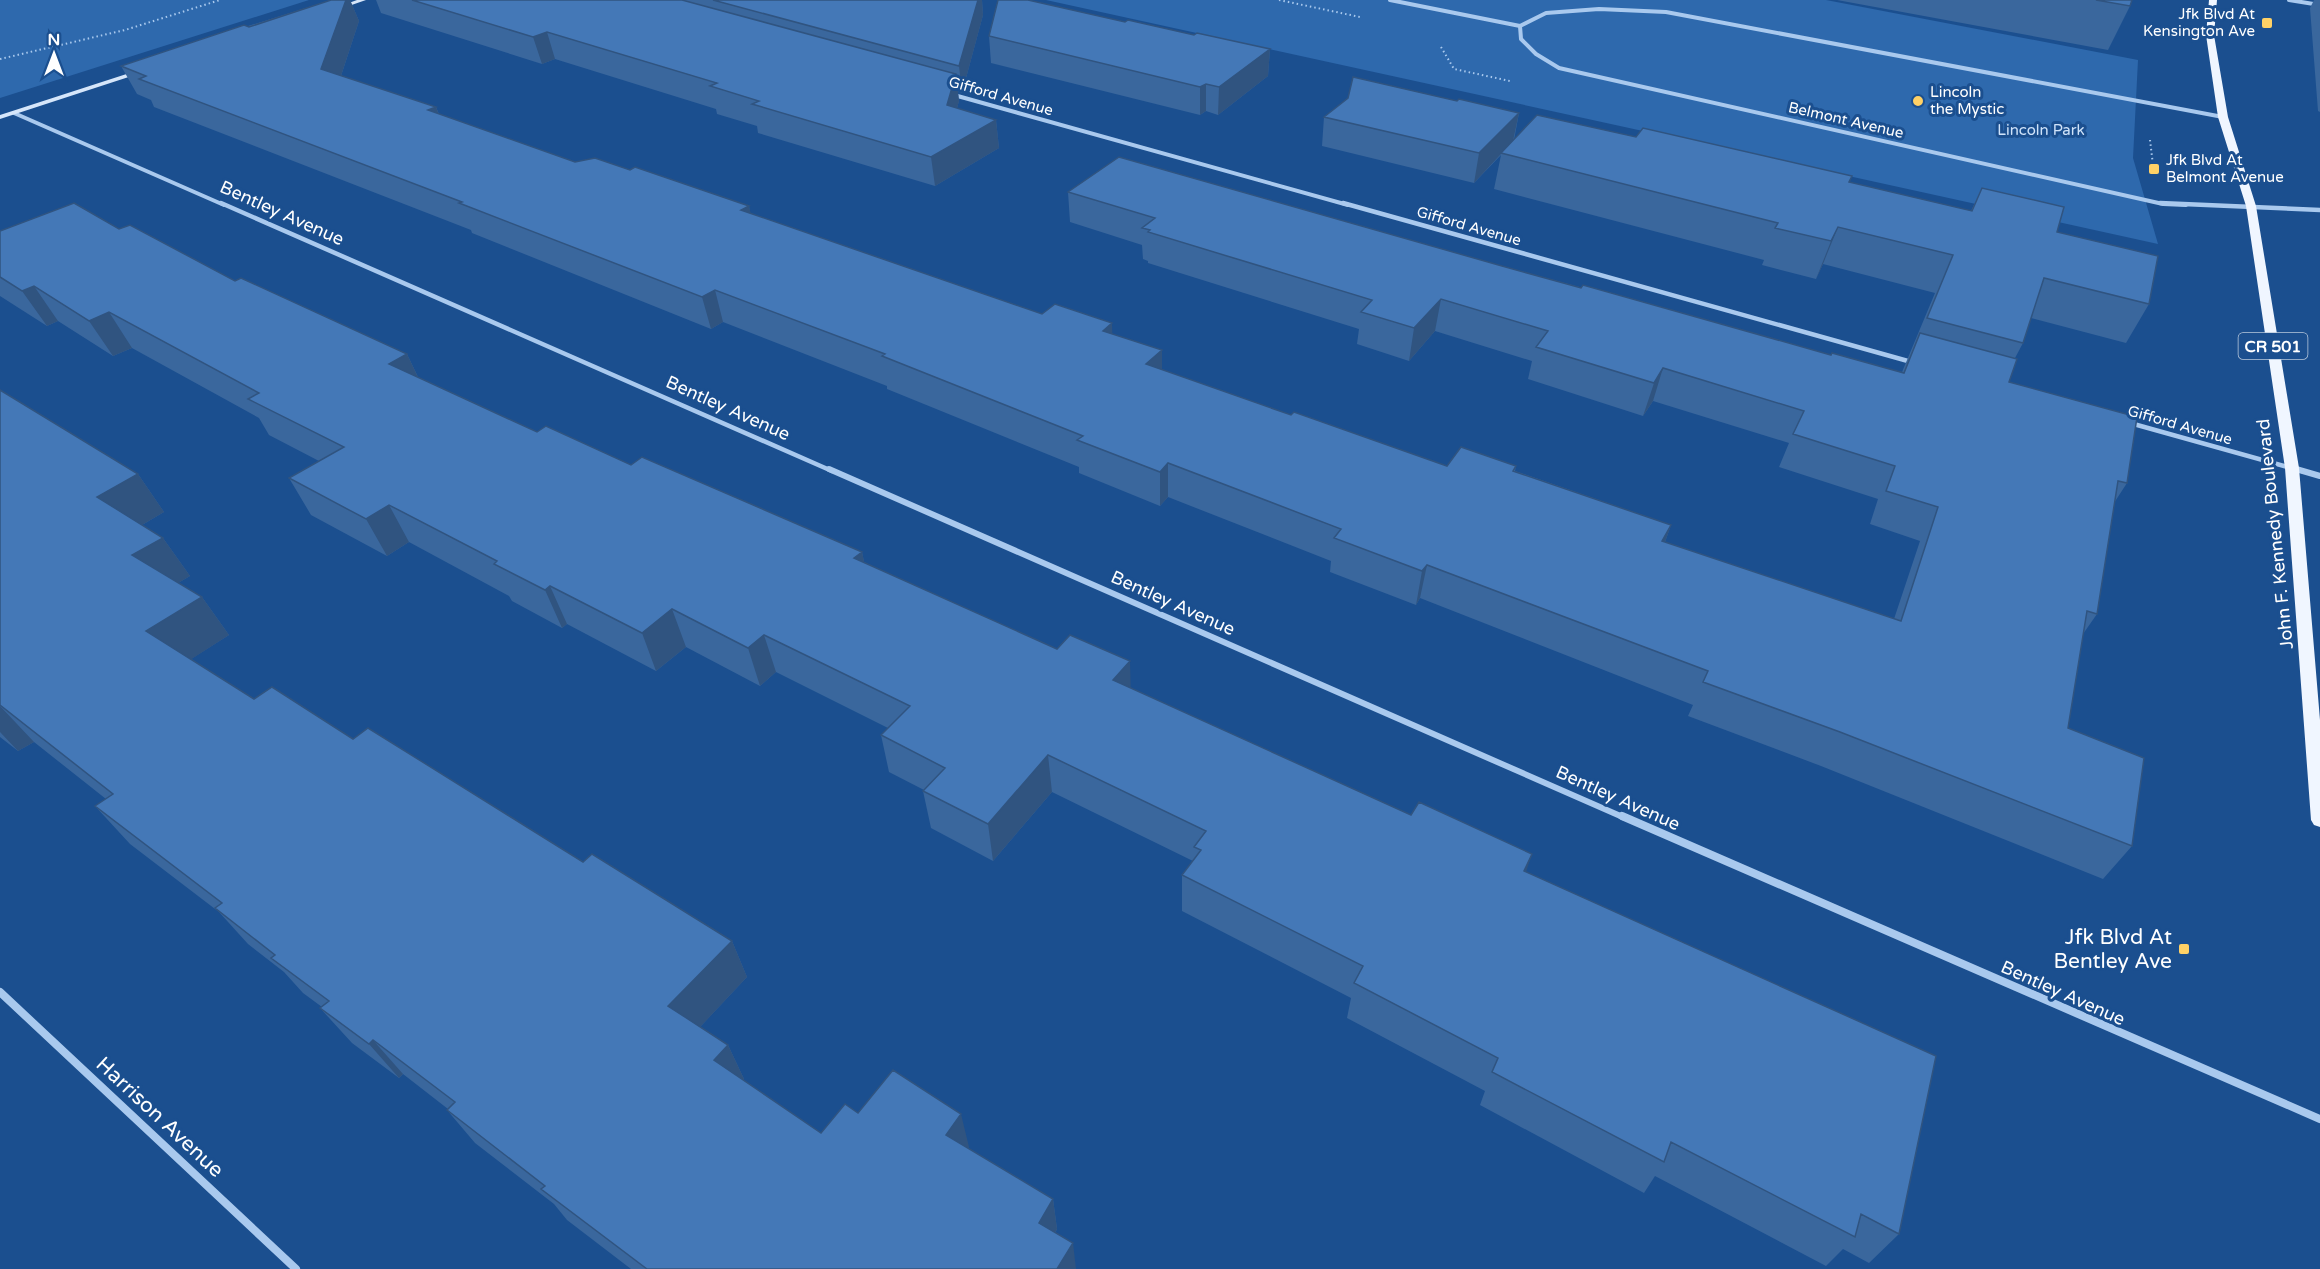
<svg xmlns="http://www.w3.org/2000/svg" width="2320" height="1269" font-family="'Varela Round',sans-serif">
<rect width="100%" height="100%" fill="#1b4f8f"/>
<path fill="#2e69ad" d="M0,0h309l-309,98z
M1046,0h780l312,60 -5,98 25,86z"/>
<g fill="none" stroke-linecap="round" stroke-linejoin="round">
<path stroke="#a9c9ee" stroke-width="2" stroke-dasharray="1.5 3" stroke-linecap="butt" d="M1279,0l81,17
M1441,47l13,22 56,12
M0,59l125,-29 95,-30
M2150,140l3,25"/>
<path stroke="#a9c9ee" stroke-width="4" d="M1390,0l130,26
M2289,0l31,5
M1520,26l1,13 15,15 23,14 604,136 23,1
M1520,26l26,-13 53,-4 67,3 557,105
M954,95l394,110
M14,113l210,92"/>
<path stroke="#a9c9ee" stroke-width="4.5" d="M221,203l611,268
M1343,203l572,160
M2160,203l160,7
M2130,423l172,48"/>
<path stroke="#a9c9ee" stroke-width="6" d="M829,469l796,349
M2296,469l24,7"/>
<path stroke="#a9c9ee" stroke-width="8" d="M1622,816l698,303
M0,992l296,277"/>
<path fill="#d6e6fa" fill-rule="evenodd" d="M357,0h9l-26,9 -5,-1z
M142,69l2,1v2l-144,47v-4z"/>
<path fill="#f0f6ff" fill-rule="evenodd" d="M2209,0h8l-3,35 14,82 28,89 43,262 21,252v107l-6,-2 -3,-5 -26,-352 -39,-262 -28,-89 -12,-82z"/>
</g>
<path fill="#3a679d" d="M331,0h19l9,21 -18,55 95,31 3,7 136,48 55,8 119,36 1,7 292,101 70,20 50,16v20l129,45 156,51h69l-1,5 156,54 -6,17 229,77 26,-78 -50,-17 8,-25 -99,-32 10,-24 -136,-42 -10,15 -115,-37 4,-18 -97,-30 -26,30 -52,-17 2,-15 -211,-66v-2l-5,-2 -1,-14 -72,-23 -2,-30 434,74 329,89 71,17 33,-79 -112,-29 -7,15 -54,-14 2,-5 -270,-71 7,-34 -27,28 -152,-37 2,-29 133,-16 62,12 -5,27 122,-3 216,39 -3,7 122,28 11,-23 75,44 92,72 -23,39 -95,-25 -8,25 -8,15 -6,24 118,101 -13,20 -17,111 -14,20 -15,94 64,118 -29,33 -282,-113 -133,-50 5,-11 -273,-107 -4,7 -86,-33 1,-11 -163,-64 -8,9 -81,-33v-6l-192,-78v-3l-164,-64 -12,7 -239,-96 -1,-3 -317,-123 -3,-7 -14,-6 -16,-28z
M376,0h606l1,15 -21,78 -4,-1 1,9 -2,7 39,12 3,28 -64,38 -177,-53 -1,-7 -40,-12 -1,-5 -161,-50 -13,5 -161,-51z
M1837,0h295l-2,6 -22,44z
M2314,0h6v112l-2,-1 -8,-103z
M1125,22l145,27 -2,27 -50,39 -12,-4 -6,4 -209,-52 -2,-27z
M119,229l116,52 172,73 11,23 119,55 94,33 231,87 2,10 267,126 395,184 373,362 -30,29 -26,-14 -17,17 -171,-90 -11,17 -164,-88 5,-14 -138,-73 4,-20 -169,-87v-36l11,-14 -141,-69 -59,69 -62,-33 -8,-37 1,-1 -35,-18 -8,-37 7,-7 -112,-56 -16,14 -74,-39 -30,24 -89,-47 -5,4 -50,-27 -3,-5 -100,-54 -22,14 -76,-41 -22,-37 30,-17 -50,-26 -10,-17 -127,-70 -19,8 -55,-35 -11,5 -47,-30v-65z
M0,390l138,84 26,38 -22,13 21,13 27,38 -12,7 24,14 27,38 -38,24 63,40 99,40 379,202 15,36 -47,50 28,18 16,34 -1,1 78,53 37,-20 111,34 -1,1 85,51 4,30 -2,4 21,36h-445l-64,-49 -13,-16 -79,-61 -28,-33 1,-1 -45,-35 -4,4 -47,-35 -32,-35 2,-1 -19,-14 -19,-21 -36,-28 -29,-32 -89,-68 -35,-38 11,-7 -72,-57 -16,9 -18,-14z"/>
<path fill="#305480" d="M346,0h4l9,21 -25,76 -13,-28z
M978,0h4l1,15 -21,78 -3,-27z
M547,32l8,27 -13,5 -9,-27z
M1270,49l-2,27 -50,39 1,-28z
M956,74l3,27 -9,33 -3,-29z
M1206,84v27l-6,4v-28z
M436,107l11,29 -19,-26z
M1519,113l-6,28 -39,42 5,-30z
M996,120l3,28 -64,38 -4,-29z
M749,206l7,31 -15,-27z
M1838,227l-15,37 -7,15 15,-38z
M34,286l24,35 -11,5 -25,-35z
M715,290l8,32 -12,7 -9,-32z
M1441,299l-6,32 -26,30 5,-33z
M109,312l23,36 -19,8 -24,-35z
M1112,323l1,32 -10,-24z
M1162,350v33l-16,-19z
M407,354l17,36 -35,-26z
M1663,368l-10,33 -10,15 11,-33z
M1168,463v34l-8,9v-34z
M138,474l26,38 -39,23 -28,-38z
M389,505l20,37 -22,14 -21,-37z
M1671,525l-12,34 3,-18z
M163,538l27,38 -29,17 -29,-38z
M862,552l8,37 -16,-31z
M1427,565l-7,33 -4,7 6,-34z
M550,586l17,38 -5,4 -17,-38z
M202,597l27,38 -53,34 -30,-38z
M672,609l14,38 -30,24 -14,-38z
M764,635l12,37 -16,14 -12,-38z
M1130,661l1,38 -18,-19z
M0,706l34,36 -16,9 -18,-19z
M1048,755l4,37 -59,69 -5,-37z
M1532,854l-12,36 4,-19z
M732,941l15,36 -60,64 -19,-35z
M373,1040l30,34 -4,4 -30,-34z
M728,1045l16,34 -13,15 -17,-34z
M961,1114l8,33 -15,20 -8,-32z
M1053,1199l4,30 -13,24 -5,-30z
M1073,1243l3,26h-19z"/>
<path fill="#4478b7" stroke="#305480" stroke-width="1.5" d="M331,0h15l-25,69 115,38 -8,3 147,52 20,-4 35,12 5,-3 114,39 -8,4 301,104 13,-10 57,19 -9,8 59,19 -16,14 145,51 3,-3 153,54 14,-19 55,19 -3,5 158,54 -9,16 239,80 37,-114 -52,-16 9,-25 -102,-32 11,-23 -141,-43 -9,15 -118,-36 12,-16 -107,-32 -27,29 -53,-16 11,-12 -224,-68 2,-2 -8,-2 13,-10 -87,-26 51,-35 383,109 79,22 2,-3 248,70 1,-2 72,20 16,-40 97,26 -8,23 128,35 -10,66 -9,-2 -21,133 -10,-3 -19,117 76,30 -12,88 -292,-114 -137,-50 5,-11 -281,-106 -5,6 -88,-33 7,-9 -173,-66 -8,9 -83,-32 6,-4 -201,-80 3,-2 -170,-64 -13,7 -243,-94 3,-1 -323,-123 7,-3 -25,-10 123,-41 5,2z
M412,0h270l274,74 -9,31 49,15 -65,37 -179,-53 7,-3 -49,-15 7,-3 -170,-51 -14,5z
M713,0h265l-19,66z
M998,0h30l97,22 3,-2 66,15 3,-2 73,16 -51,38 -13,-3 -6,3 -211,-51z
M2096,0h36l-2,6z
M1353,77l104,24 2,-2 60,14 -40,40 -155,-36 24,-19z
M1537,115l99,22 7,-9 209,48 -3,6 123,29 10,-23 82,19 -7,25 101,24 -9,48 -105,-26 -21,65 -96,-25 26,-63 -115,-28 -7,14 -56,-13 3,-5 -277,-70z
M74,203l45,26 11,-4 105,56 6,-3 166,76 -18,10 148,68 9,-6 85,39 11,-8 220,95 -8,6 203,91 13,-14 60,26 -17,19 298,135 8,-13 113,52 -8,17 412,185 -37,178 -38,-20 -6,23 -184,-95 -7,20 -172,-90 6,-14 -144,-75 9,-17 -181,-91 19,-25 -7,-3 12,-16 -158,-76 -60,69 -65,-33 22,-23 -64,-33 29,-29 -146,-71 -16,13 -76,-39 -30,24 -92,-47 -5,4 -51,-26 3,-3 -108,-56 -23,14 -77,-41 55,-31 -96,-48 11,-6 -150,-81 -20,9 -55,-35 -12,5 -22,-14v-46z
M0,390l138,84 -41,23 66,41 -31,17 70,42 -56,34 108,68 18,-12 81,52 15,-11 215,134 9,-8 140,87 -64,65 60,39 -14,15 107,73 24,-29 13,9 35,-43 68,44 -15,21 107,64 -14,24 34,20 -16,26h-410l-106,-80 4,-3 -98,-76 8,-8 -82,-62 -4,4 -49,-36 9,-7 -58,-43 4,-3 -60,-47 7,-5 -127,-97 18,-12 -113,-89z"/>
<g fill="#ffd166" stroke="#1b4f8f" stroke-width="2">
<rect x="2261" y="17" width="12" height="12" rx="3"/>
<circle cx="1918" cy="101" r="6"/>
<rect x="2148" y="163" width="12" height="12" rx="3"/>
<rect x="2178" y="943" width="12" height="12" rx="3"/>
</g>
<g text-anchor="middle" stroke-width="6" stroke-linejoin="round" paint-order="stroke">
<g font-size="15" fill="#fff" stroke="#1b4f8f" text-anchor="start">
<text x="2255" y="19" text-anchor="end">Jfk Blvd At<tspan x="2255" dy="17">Kensington Ave</tspan></text>
<text x="1930" y="97">Lincoln<tspan x="1930" dy="17">the Mystic</tspan></text>
<text x="2166" y="165">Jfk Blvd At<tspan x="2166" dy="17">Belmont Avenue</tspan></text>
</g>
<g font-size="15" fill="#fff" stroke="#1b4f8f">
<text transform="translate(1001 96) rotate(16)" y="5">Gifford Avenue</text>
<text transform="translate(1846 120) rotate(13)" y="5">Belmont Avenue</text>
<text transform="translate(1469 226) rotate(16)" y="5">Gifford Avenue</text>
<text transform="translate(2180 425) rotate(16)" y="5">Gifford Avenue</text>
</g>
<g font-size="15" fill="#cfe3fa" stroke="#1b4f8f">
<text x="2041" y="135">Lincoln Park</text>
</g>
<rect fill="#1b4f8f" stroke="#bbcadd" stroke-width="1.5" x="2238.5" y="333" width="69" height="26" rx="4.5"/>
<g font-size="16" font-weight="bold" fill="#fff">
<text x="2273" y="352">CR 501</text>
</g>
<g font-size="18" fill="#fff" stroke="#1b4f8f">
<text transform="translate(282 213) rotate(24)" y="6">Bentley Avenue</text>
<text transform="translate(728 408) rotate(24)" y="6">Bentley Avenue</text>
<text transform="translate(2275 534) rotate(-96)" y="6">John F. Kennedy Boulevard</text>
<text transform="translate(1173 603) rotate(24)" y="6">Bentley Avenue</text>
<text transform="translate(1618 798) rotate(24)" y="6">Bentley Avenue</text>
<text transform="translate(2063 993) rotate(24)" y="6">Bentley Avenue</text>
</g>
<g font-size="21" fill="#fff" stroke="#1b4f8f" text-anchor="end">
<text x="2172" y="944">Jfk Blvd At<tspan x="2172" dy="24">Bentley Ave</tspan></text>
</g>
<g font-size="21" fill="#fff" stroke="#1b4f8f">
<text transform="translate(160 1117) rotate(43)" y="7">Harrison Avenue</text>
</g>
</g>
<g transform="translate(54 54)" stroke="#1b4f8f" stroke-width="4.5" paint-order="stroke">
<path d="M0-4.5L10 22L0 15L-10 22Z" fill="#ffffff"/>
<text y="-9" font-size="16" font-weight="bold" text-anchor="middle" fill="#ffffff">N</text>
</g>
</svg>
